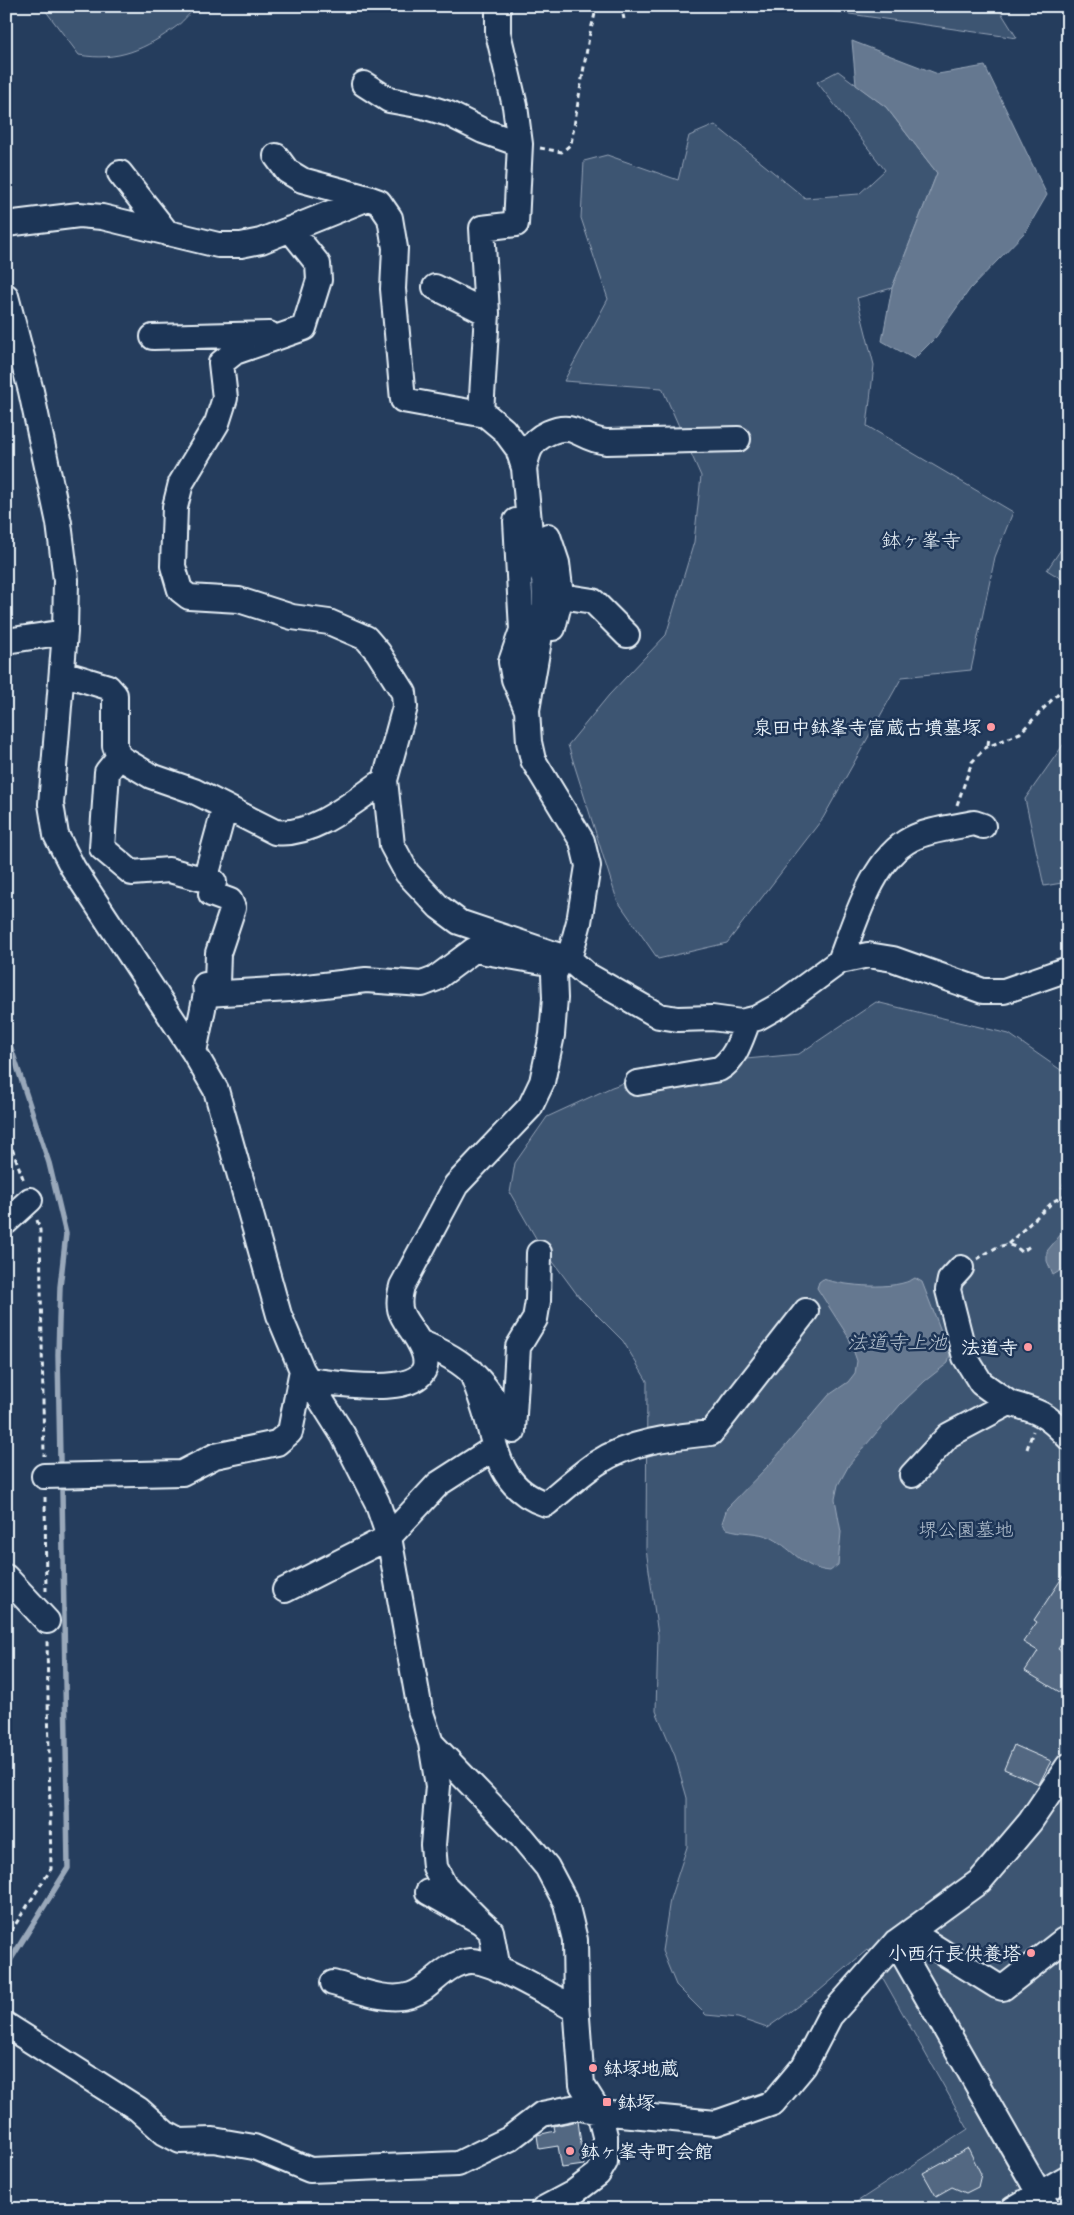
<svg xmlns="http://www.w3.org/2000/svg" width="1074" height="2215" font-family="'Shantell Sans','Klee One',sans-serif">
<rect width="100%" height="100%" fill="#253d5d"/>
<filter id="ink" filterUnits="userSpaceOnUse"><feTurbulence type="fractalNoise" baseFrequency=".02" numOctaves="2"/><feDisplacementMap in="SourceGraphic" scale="10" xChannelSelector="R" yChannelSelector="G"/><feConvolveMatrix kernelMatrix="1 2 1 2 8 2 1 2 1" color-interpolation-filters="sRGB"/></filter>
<g filter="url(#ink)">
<path fill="#3e5472" stroke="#93a2b5" d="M42,6h158c-9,4 -15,14 -23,20 -31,23 -59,36 -98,29z
M794,6h203l20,32 -195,-28z
M838,71l48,36 51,66 -45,115 -35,10 17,67 -7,61 146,86 -18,45 -24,113 -69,7 -79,141 -96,125 -69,16 -41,-59 -49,-155 41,-50 57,-60 28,-93 7,-66 -39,-88 -98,-7 44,-82 -27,-81 3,-57 23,-6 71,25 11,-44 26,-11 90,73 54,-4 26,-24 -68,-88z
M1068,539v49l-8,-10 -13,-8z
M1068,738v144l-24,4 -19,-87z
M876,1002l133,32 59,41v99l-7,14 7,-1v1022h-222l122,-80 -101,-179 -48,41 -52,37 -29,-10 -32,-3 -30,-30 -14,-34 8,-52 17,-52v-49l-12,-42 -19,-45 2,-76 -12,-86 1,-168 -24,-40 -44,-44 -42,-57 -27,-47 5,-30 32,-46 65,-30 61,-21 126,-12z"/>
<path fill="#657890" stroke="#99a8ba" d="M852,41l86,33 47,-8 62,129 -21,36 -56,58 -34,48 -22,22 -32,-18 10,-53 45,-115 -51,-66 -30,-22z
M1068,1200v66l-15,9 -6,-14v-10l15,-18 3,-10 -3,-18z
M915,1278l7,4 28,72 -2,9 -23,18 -25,24 -51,60 -11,20 -3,14 6,33 -3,33 -8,6c-27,-2 -36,-21 -58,-33 -15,-7 -30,-4 -45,-9l-5,-6 5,-15 43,-44 59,-69 19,-13 7,-9 2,-12 -8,-23 -32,-50 2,-6 4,-3c22,7 72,12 92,-1z"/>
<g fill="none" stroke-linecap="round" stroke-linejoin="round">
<path stroke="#99a8ba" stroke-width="5.5" d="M6,1033l43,130 17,71 -6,53 -2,68 2,105
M6,1967l62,-99 -6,-377"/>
</g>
<path fill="#536782" stroke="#e8f1f8" d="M1068,1569v65l-10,15 10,6v42l-43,-26 13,-20 -15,-9 14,-20 -3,-2z
M1014,1745l37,16 -12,23 -35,-15z
M578,2121l6,44 -22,3 -4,-22 -19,3 -2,-14 18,-4 -1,-5z
M968,2148l13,26 -3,13 -12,6 -14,-6 -16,9 -13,-23z"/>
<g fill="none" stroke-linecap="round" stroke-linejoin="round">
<g stroke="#e8f1f8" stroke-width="28">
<path id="minor" d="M364,84l25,16 34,6 26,8 34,17 37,13
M276,156l11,15 15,9 66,18
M120,173l47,60
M6,224l73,-9 23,2 116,28h23l20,-4 107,-43 11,4 11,16 5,30 -2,41 10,111 83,15 18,15 14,19 6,19 6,65 14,46 1,27 -18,104 2,32 4,18 49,81 6,25 -9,56 -10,37 -10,6 -5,9 1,24 -3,37 -10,47 -12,25 -74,78 -54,101c-8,30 4,32 17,56 35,63 -83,41 -111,38
M290,229l28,35 1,16 -15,48 -69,24 -14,11 4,35 -8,25 -36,60 -6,24 -2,59 7,24 9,7 50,3 53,17 37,5 37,16 12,14 26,41 1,14 -20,73 7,65 15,28 32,34 20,15 110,37 18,16 72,41 19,3 34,-1 29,4 16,-4 23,-13 60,-44 28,-6 25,4 90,32h21l64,-22
M435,287l52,26
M6,296l25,95 28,132 7,57 -1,52 -14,172 5,31 17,33 121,184 22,38 63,225 23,55 41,65 34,67 12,35 31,173 11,33 91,94 25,30 19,36 9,37 1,64 6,81 17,27 6,24v26l-7,12 -25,19 -30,16
M153,337l116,-3
M481,413l6,-100 -5,-85 34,-4 4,-80 -5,-38 -17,-73v-27
M524,468c2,-6 3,-13 6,-19 6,-13 29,-24 43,-19 15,6 14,9 33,12l132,-3
M516,521l6,109 -11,32 3,17 13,31
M548,536l9,27 4,33 -8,32
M561,596l32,5 34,34
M6,641l59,-9
M62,673l46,14 7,8v51l4,11 32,19 43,15 81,41c39,5 79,-31 110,-52
M119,757l-12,15 -5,76 30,25 37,-3 45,12 -3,12 19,7 3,7 -15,45 -1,31 -12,1 1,9
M205,880l20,-73
M840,961c15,-38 32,-102 71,-122 16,-9 45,-12 63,-16l9,3
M194,1052l12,-58 84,-5 76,-9 56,4 13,-5 39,-29 69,12
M637,1083l82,-14c17,-10 22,-31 29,-48
M6,1222l24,-22
M961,1268l-11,12 -2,10 17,67 16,26 28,20
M419,1342c53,20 67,42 94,89l5,-84 17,-28 3,-18 1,-48
M471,1371c5,13 10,27 14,40 12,41 15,78 61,93 17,-14 33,-29 51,-41 33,-22 75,-26 114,-30l95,-122
M912,1475l37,-40 60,-32c29,8 38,11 59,34
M44,1476l138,-3 33,-17 62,-13 13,-11 12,-62
M6,1577l41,44
M285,1590l104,-53 49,-53 56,-36
M431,1743l7,43 -5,59 2,22 9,18 37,37
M428,1892l53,30 10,9 7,38
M910,1932l87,54 6,2 61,-48
M896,1942l152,267
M333,1983c24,6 53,20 78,12 20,-6 33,-32 59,-34 24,-1 83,36 106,49
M6,2025l132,84 27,24 15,8 33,-1 41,7 56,23 148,-6 51,-25 33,-25 35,-7 22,5 117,11 57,-20 31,-37 26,-50 66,-74 84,-61 50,-59 38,-56
M1013,2209l55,-32"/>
</g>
<path stroke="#e8f1f8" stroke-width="3" stroke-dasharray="5 4" stroke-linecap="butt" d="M621,6l3,13
M540,148l22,4 9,-8 18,-107 8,-31
M988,745l1,-8
M957,805l15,-43 13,-14 35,-15 48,-50
M6,1132l18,49
M37,1220l3,10 4,226
M1008,1244l46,-43 14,-8
M977,1259c16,-9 29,-22 45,-7l8,-6
M1027,1449l6,-18
M45,1497l1,94
M6,1939l45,-70 -4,-230
M1061,2155l7,-4"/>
<use href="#minor" stroke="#1d3557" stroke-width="24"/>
</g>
</g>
<g fill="#ff9aa2" stroke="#1d3557" stroke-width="2">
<circle cx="991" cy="727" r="5"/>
<circle cx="1028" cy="1347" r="5"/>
<circle cx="1031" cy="1953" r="5"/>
<circle cx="593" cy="2068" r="5"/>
<rect x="602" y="2097" width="10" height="10" rx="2.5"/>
<circle cx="570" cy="2151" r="5"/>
</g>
<g text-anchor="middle" stroke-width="5" stroke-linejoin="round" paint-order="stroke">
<g font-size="19" font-weight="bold" fill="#e8f1f8" stroke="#1d3557" text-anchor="end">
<text x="981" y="734">泉田中鉢峯寺富蔵古墳墓塚</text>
<text x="1018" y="1354">法道寺</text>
<text x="1021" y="1960">小西行長供養塔</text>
<text x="603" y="2075" text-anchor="start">鉢塚地蔵</text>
<text x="617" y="2109" text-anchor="start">鉢塚</text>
<text x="580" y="2158" text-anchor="start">鉢ヶ峯寺町会館</text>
</g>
<g font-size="19" fill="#b5c2d0" stroke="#1d3557">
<text x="966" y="1536">堺公園墓地</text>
</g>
<g font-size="20" fill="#e8f1f8" stroke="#1d3557">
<text x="921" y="547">鉢ヶ峯寺</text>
</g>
<g font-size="20" font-style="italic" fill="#b4c1ce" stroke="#1d3557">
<text x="897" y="1349">法道寺上池</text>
</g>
</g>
<rect width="1074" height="2215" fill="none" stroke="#1d3557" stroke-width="25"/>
<rect x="12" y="12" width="1049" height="2190" fill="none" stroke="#e8f1f8" stroke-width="2" filter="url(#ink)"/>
</svg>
